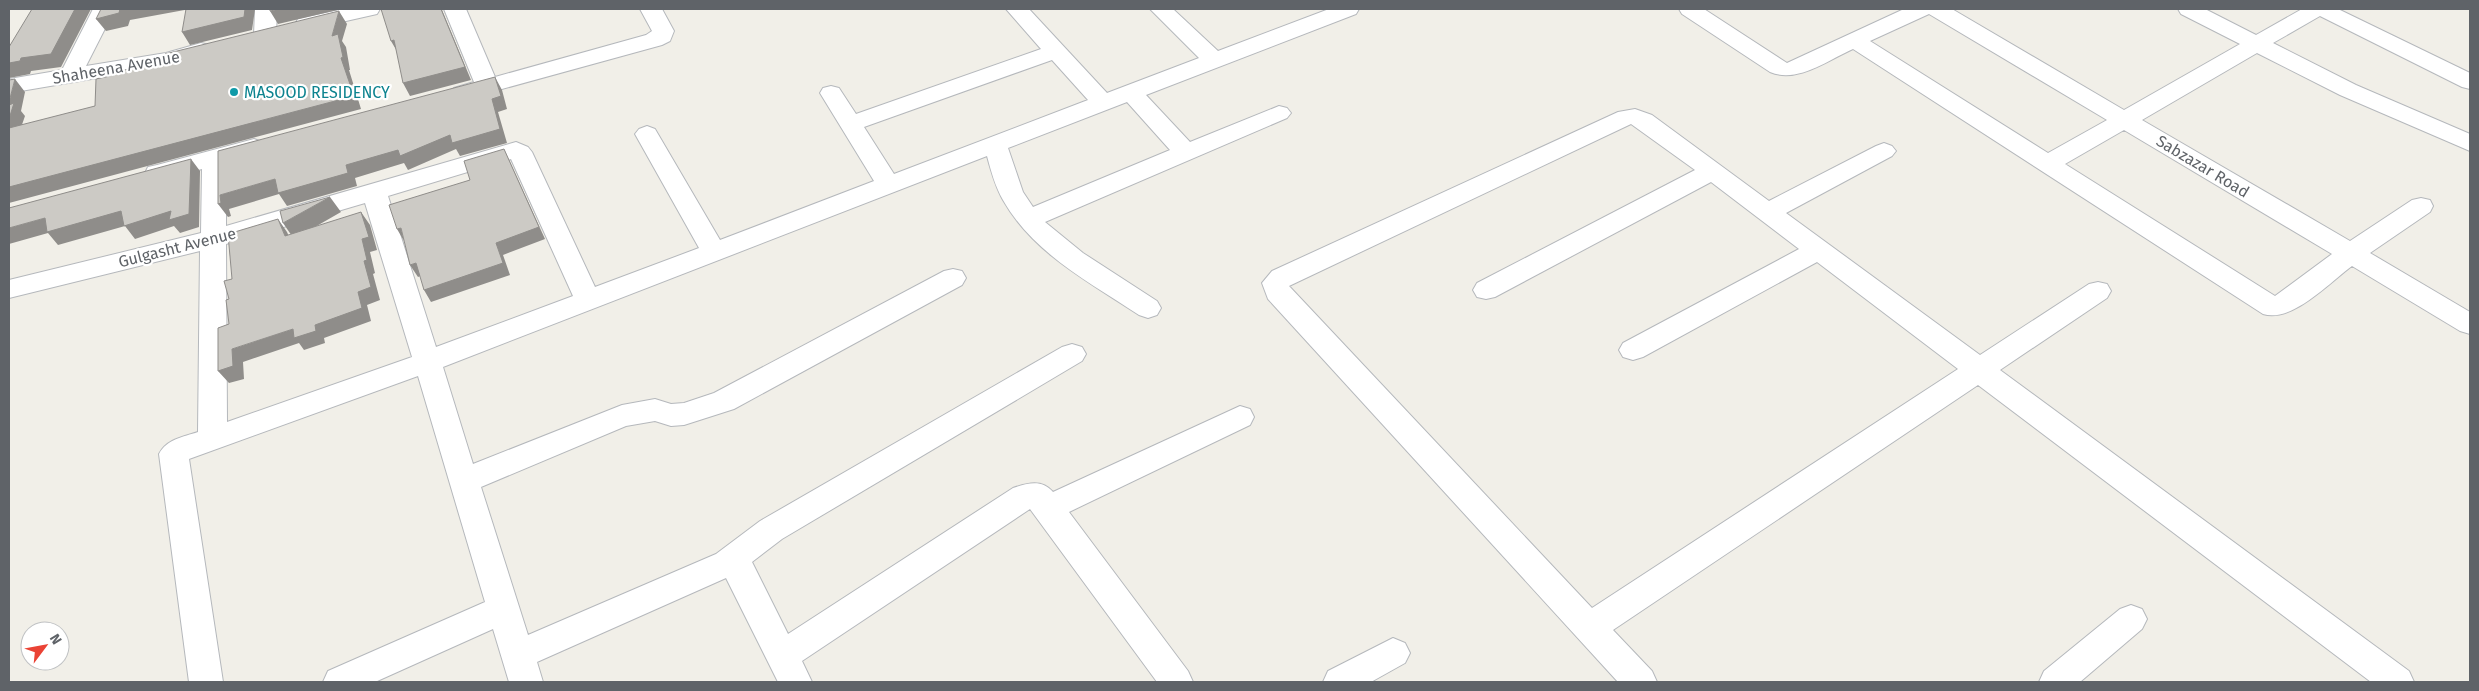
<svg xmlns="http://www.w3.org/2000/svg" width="2479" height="691" font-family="'Fira Sans',sans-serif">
<rect width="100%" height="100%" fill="#f1efe8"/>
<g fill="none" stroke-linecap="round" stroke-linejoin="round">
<g stroke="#b5b8bc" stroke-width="2">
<path id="minor" d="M93,9h22l-29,57 80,-13 35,-10 8,2 3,5 -3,5 -41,11 -159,27v-14l53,-9z
M255,9h22l-1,26 -3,5 -8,2 -8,-2 -3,-5z
M343,9h37l-3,5 -71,16 -8,-1 -3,-5 3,-5z
M444,9h22l29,68 151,-42 6,-4 -12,-22h22l12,22 -4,10 -8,4 -200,55 -8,-2 -3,-5 3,-5 20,-6z
M1006,9h23l78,84 92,-35 -49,-49h23l45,42 111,-42h30l-3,5 -210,81 44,47 89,-36 8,2 4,5 -4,5 -242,104 38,31 74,48 4,7 -4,7 -9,3 -9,-3c-50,-33 -106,-62 -136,-115 -8,-14 -12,-29 -16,-44l-544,211 30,97 149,-59 33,-6 16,5 13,-1 30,-10 230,-122 9,-2 9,2 4,7 -4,7 -228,124 -50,16 -13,1 -16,-5 -29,5 -145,61 47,148 188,-81 44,-33 302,-174 10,-3 10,3 4,7 -4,7 -300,178 -30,23 36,72 225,-146c15,-5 29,-9 40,4l187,-86 10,3 4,8 -4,8 -181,87 119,159 5,11h-36l-127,-173 -228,152 10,21h-34l-52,-104 -189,84 6,20h-34l-16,-53 -118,53h-52l5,-11 157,-69 -67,-226 -229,83 34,223h-34l-30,-228c8,-15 24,-17 39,-22l2,-181 -191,47v-18l192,-47 1,-64 -45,12 -9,-2 -3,-6 3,-6 9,-2 97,-26 8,3 4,5 -4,5 -36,10v64l290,-84 12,5 4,5 63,135 104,-39 -64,-114 4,-5 8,-3 8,3 65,111 154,-59 -54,-88 3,-5 8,-2 8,2 17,26 185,-65zM1052,60l36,40 -194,74 -30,-47zM1127,102l43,48 -137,57 -10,-15 -15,-44zM511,159l62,137 -137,51 -48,-151zM365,203l47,154 -185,65 -1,-178z
M1679,9h25l83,54 117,-54h48l172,101 116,-66 -59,-30 -3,-5h27l51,26 46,-26h36l132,64v16l-8,-2 -142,-71 -47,27 83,42 114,49v17l-130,-56 -83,-42 -115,67 208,121 62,-41 9,-2 9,2 3,6 -3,6 -60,41 100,59v22l-10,-3 -108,-65c-23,17 -60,57 -89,48l-410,-265c-25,11 -56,35 -83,23l-88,-58zM1929,14l178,106 -59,33 -178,-112zM2124,130l208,124 -57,42 -210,-132z
M1635,109l17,6 117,86 107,-55 8,-3 8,3 4,5 -4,5 -106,57 194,142 109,-71 9,-2 9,2 4,7 -4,7 -107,72 409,301 5,11h-43l-393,-297 -365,245 39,41 5,11h-39l-350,-383 -6,-16 10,-12 346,-159zM1631,124l64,46 -218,113 -4,7 4,7 9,2 9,-2 216,-115 88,67 -176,94 -4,7 4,7 10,3 10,-3 174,-95 141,107 -366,239 -303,-322z
M2131,605l11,4 5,10 -5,10 -62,53h-41l5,-11 76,-62z
M1393,638l12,5 5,10 -5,10 -34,19h-48l5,-11z"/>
</g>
<use href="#minor" fill="#fff" fill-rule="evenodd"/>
</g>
<path fill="#8f8d8a" d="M75,9h16l-30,58 -30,4 -1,3 -21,4v-15l12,-5z
M120,9h70l-60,11 -2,6 -22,5 -10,-12z
M245,9h10l-3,21 -62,15 -8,-13z
M280,9h62l-64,15 -8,-13z
M441,9h2l-1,1 29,70 -61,16 -7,-13z
M339,11l8,13 -5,17 4,6 4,23h-1l12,39 -352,94v-16l323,-151z
M394,40l4,13 -7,-12z
M495,77l7,13 5,19 -9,3 9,31 -47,13 -4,-7 -48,21 -4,-7 -49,15 2,8 -70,20 -8,-12 -50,15 2,7 -3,1 -10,-13 2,-9 55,-16 71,-14 146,-66z
M15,79l10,13 -4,19 4,5 -9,26 -7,-9v-31z
M504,149l41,90 -42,16 7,20 -79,27 -7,-12z
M191,159l9,12 -1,56 -19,6 -6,-7 -39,13 -10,-13 -67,19 -10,-12 -39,11v-16l36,-10 76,-7z
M330,197l11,15 -47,27 -11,-16z
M361,212l9,13 7,25 -7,2 5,21 -2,1 7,26 -13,5 4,16 -47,17 1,5 -21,7 -5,-7 -56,19 1,17 -15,4 -11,-12 14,-22 61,-20 22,-4 43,-33 6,-31 -2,-22z
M278,219l9,13 7,16 -9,-12z
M401,228l3,13 -7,-12z
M416,263l7,12 -5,2 -8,-12z"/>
<path fill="#cccac5" stroke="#8f8d8a" d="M32,9h43l-24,45 -30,4 -1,3 -11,2v-16z
M101,9h19l-1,4 -23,6z
M186,9h59l-1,8 -62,15z
M270,9h10l-10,2z
M381,9h60l24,58 -62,16 -9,-43 -3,1z
M339,11l-7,25 6,-2 5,23 -2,1 13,38 -345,91v-59l86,-22 1,-27 14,-3 -2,-2 58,-14 -1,-6z
M495,77l6,19 -9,3 8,30 -48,14 -2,-8 -50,21 -2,-6 -52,15 2,8 -70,20 -3,-14 -55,16 1,8 -3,1v-53z
M15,79l-6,23v-22z
M14,103l-5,16v-14z
M504,149l35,78 -43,16 7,20 -79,27 -8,-27 -6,2 -9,-37 -4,1 -8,-24 81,-25 -6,-19z
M191,159l-2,55 -20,6 2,-9 -47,15 -3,-15 -74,21 -2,-14 -36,10v-20z
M330,197l-47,26 -3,-12z
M361,212l8,25 -7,2 5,21 -3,1 7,26 -13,5 4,16 -47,17 1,6 -22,7 -1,-9 -61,20 1,17 -15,5v-43l11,-4 -3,-24 3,-1 -5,-18 8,-2 -4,-45 50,-15 7,17z"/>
<circle fill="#0f9aa8" stroke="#fff" stroke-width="2" cx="234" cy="92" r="5"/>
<g text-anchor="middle" stroke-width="4.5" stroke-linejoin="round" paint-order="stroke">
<g font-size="16" fill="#5f6368" stroke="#fff">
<text transform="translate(116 67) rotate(-10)" y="6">Shaheena Avenue</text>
<text transform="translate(2203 166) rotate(31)" y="6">Sabzazar Road</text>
<text transform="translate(177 247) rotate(-14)" y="6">Gulgasht Avenue</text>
</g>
<g font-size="16" fill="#0d838f" stroke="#fff" text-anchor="start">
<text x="244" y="98">MASOOD RESIDENCY</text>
</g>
</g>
<rect width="2479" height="691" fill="none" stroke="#5f6368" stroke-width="20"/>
<g transform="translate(45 646) rotate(58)"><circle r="24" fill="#ffffff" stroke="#bfc1c3"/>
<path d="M0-4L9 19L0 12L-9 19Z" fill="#ea4335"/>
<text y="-8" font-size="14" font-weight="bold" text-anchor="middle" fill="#5f6368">N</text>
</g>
</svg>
